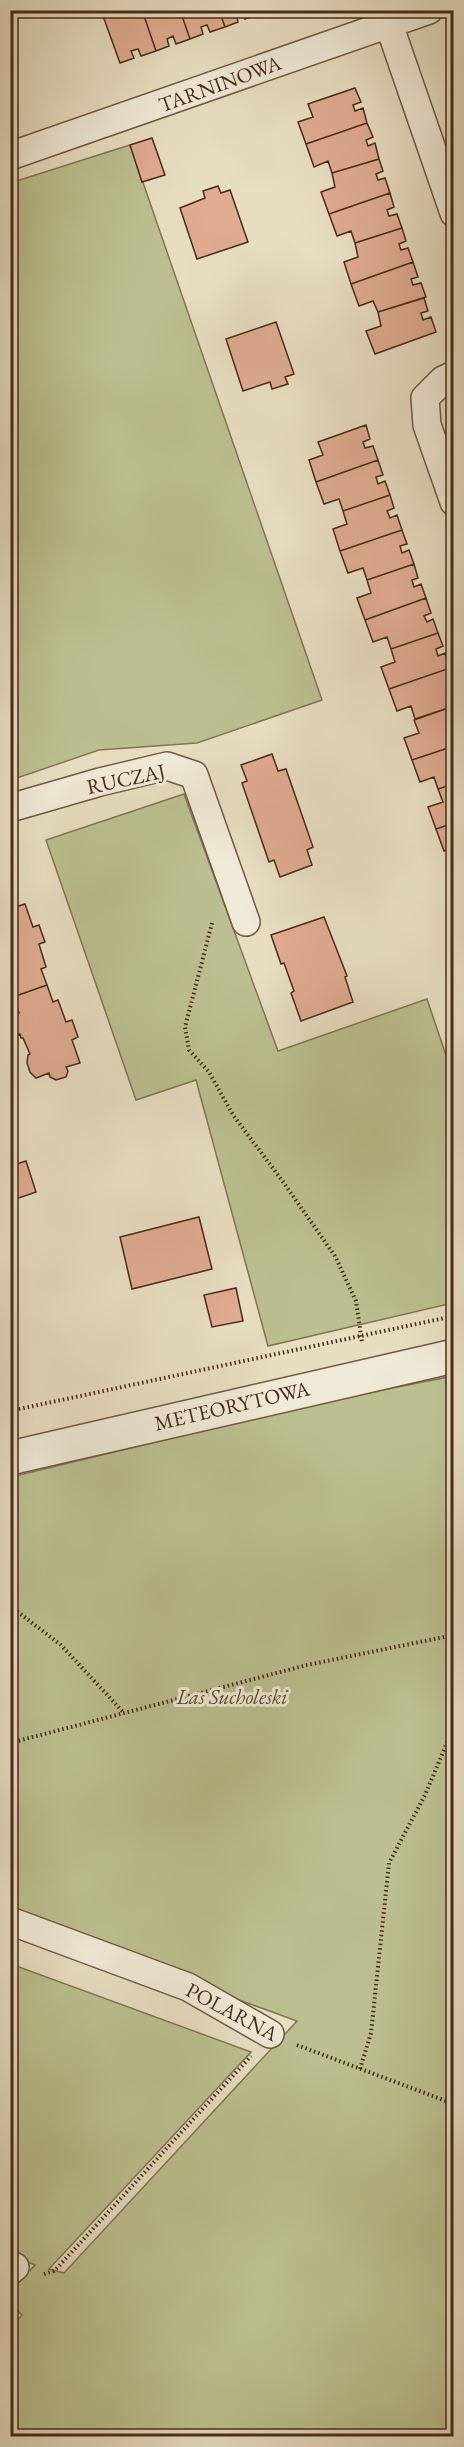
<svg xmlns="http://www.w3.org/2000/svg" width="464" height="2447" font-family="'EB Garamond',serif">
<rect width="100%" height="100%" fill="#e7ddc1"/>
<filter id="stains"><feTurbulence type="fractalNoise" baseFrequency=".00333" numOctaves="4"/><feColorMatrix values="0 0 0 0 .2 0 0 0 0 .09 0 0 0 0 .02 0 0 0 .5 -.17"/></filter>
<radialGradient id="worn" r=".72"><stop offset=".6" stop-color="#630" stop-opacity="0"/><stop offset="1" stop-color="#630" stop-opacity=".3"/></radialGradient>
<path fill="#bbbf8f" stroke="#827554" stroke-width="1.5" d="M130,145l192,555 -125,43 -98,7 -88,30 -1,-597z
M184,794l94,257 149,-52 26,77v227l-185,43 -72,-266 -60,20 -90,-260z
M453,1376v1060h-442l-1,-108 12,-13 -11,-11v-14l24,-25 -24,-10v-291l240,88 -202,217 15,4 233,-252 -286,-104v-440l296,-72z"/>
<path fill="#dfab91" stroke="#482b19" stroke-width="1.5" d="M116,10h26l14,41 -15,5 -3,-7 -7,2 3,7 -14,5 -17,-47z
M142,10h38l10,29 -14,5 -3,-8 -6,3 2,7 -13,5z
M180,10h39l6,17 -15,5 -3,-7 -6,2 2,7 -13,5z
M219,10h39l1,4 -14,5 -3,-7 -6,2 2,8 -13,5z
M355,88l6,14 -8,3 2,6 8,-3 4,15 -61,21 -8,-22 15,-5 -5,-13z
M367,123l6,14 -7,3 2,6 7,-3 4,16 -47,14 -4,-12 -14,6 -8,-23z
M152,138l13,37 -23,7 -12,-37z
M379,159l4,12 -7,3 2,6 7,-2 5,15 -61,21 -8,-22 14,-5 -3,-14z
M218,186l3,7 9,-3 18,52 -51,17 -17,-51 25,-10 -2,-7z
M390,193l4,14 -7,3 2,6 8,-2 5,14 -47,15 -4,-12 -14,5 -8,-22z
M402,228l4,13 -7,3 2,6 7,-2 5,14 -62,22 -7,-22 14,-5 -3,-14z
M413,262l5,15 -7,2 2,6 8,-2 5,14 -48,15 -5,-11 -14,5 -8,-22z
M424,298l4,13 -7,2 2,7 8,-3 5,15 -61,22 -9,-23 15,-5 -3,-14z
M276,322l18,52 -9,3 3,7 -16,5 -2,-7 -27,9 -17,-52z
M366,425l4,14 -7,3 2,6 8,-2 5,14 -62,22 -7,-22 14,-5 -5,-13z
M378,460l5,15 -7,2 2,7 7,-3 5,14 -47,16 -4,-12 -15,5 -8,-22z
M390,495l4,13 -7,3 3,7 7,-3 5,15 -62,21 -7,-22 14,-5 -4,-13z
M402,530l5,14 -7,2 2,7 7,-3 5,14 -47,16 -4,-12 -15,5 -8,-22z
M414,564l4,14 -6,2 2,7 7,-3 5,14 -61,22 -8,-22 14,-5 -4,-13z
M426,598l5,15 -7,3 3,6 6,-3 5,14 -47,16 -4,-12 -14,5 -8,-22z
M438,633l5,13 -7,3 2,7 7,-3 5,15 -61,21 -8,-22 14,-5 -4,-13z
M450,668l4,15 -6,2 2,6 4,-1v16l-39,13 -4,-13 -14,5 -8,-22z
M454,706v40l-42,14 -8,-22 15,-5 -5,-13z
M454,746v38l-16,5 -4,-12 -14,5 -8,-22z
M272,754l6,17 8,-2 27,78 -6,3 5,15 -32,12 -6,-17 -5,2 -27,-79 5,-2 -6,-16z
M454,784v39l-18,6 -8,-22 15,-5 -5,-13z
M454,823v25l-10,3 -8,-22z
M25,904l8,23 6,-2 6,17 -6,2 7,23 -5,2 6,16 -34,12 -3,-8v-84l2,3z
M324,917l23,59 -2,1 8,25 -52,19 -10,-28 3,-2 -10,-28 -3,1 -10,-29z
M47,985l6,17 5,-2 8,22 6,-2 6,17 -6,3 8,23 -14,4 2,4 -2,6 -10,3 -6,-3 -1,-4 -13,5 -6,-6 -3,-9 1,-8 2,-1 -7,-16h-2l-1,-4 -3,1 -6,-18 8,-4 -6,-16z
M26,1161l10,31 -26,9v-35z
M199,1217l13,52 -80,20 -12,-52z
M236,1288l7,33 -31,6 -8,-32z"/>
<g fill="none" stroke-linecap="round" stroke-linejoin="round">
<g stroke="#705843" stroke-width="30">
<path id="minor" d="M384,10l70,203
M10,156l419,-146
M454,375l-11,5 -18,18 2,27 27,77
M10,808l90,-26 67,-16 27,9 52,147
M10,1921l178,66 82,47
M10,2271l5,-4"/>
</g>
<g stroke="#705843" stroke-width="36">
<path id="tertiary" d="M10,1458l444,-102"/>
</g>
<path stroke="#482b19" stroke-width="4" stroke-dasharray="1.5 3" stroke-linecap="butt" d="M212,923l-27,104 4,23 20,22 24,43 48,64 54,77 21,45 6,41
M10,1411l444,-95
M10,1606l51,39 63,68
M10,1743l297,-78 147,-30
M297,2045l157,59
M360,2069l11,-36 18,-170 36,-68 29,-69
M44,2274l10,-3 5,-5 192,-210"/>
<use href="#minor" stroke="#efe9d7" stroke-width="27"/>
<use href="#tertiary" stroke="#efe9d7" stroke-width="33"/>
</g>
<g text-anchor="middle" stroke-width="6" stroke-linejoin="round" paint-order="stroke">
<g font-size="21" fill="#482b19" stroke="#efe9d7">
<text transform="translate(220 84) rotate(-20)" y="7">TARNINOWA</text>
<text transform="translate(126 779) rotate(-12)" y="7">RUCZAJ</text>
<text transform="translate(232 1406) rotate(-13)" y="7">METEORYTOWA</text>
<text transform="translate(232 2012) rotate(28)" y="7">POLARNA</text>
</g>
<g font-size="21" font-style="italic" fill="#5f4931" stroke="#efe9d7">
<text x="232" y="1704">Las Sucholeski</text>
</g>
</g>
<rect width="464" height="2447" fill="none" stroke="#e7ddc1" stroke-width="36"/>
<rect x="12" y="12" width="440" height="2423" fill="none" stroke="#482b19" stroke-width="3"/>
<rect x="18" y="18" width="428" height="2411" fill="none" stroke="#482b19" stroke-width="1.5"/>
<rect width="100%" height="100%" filter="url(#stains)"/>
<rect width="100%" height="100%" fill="url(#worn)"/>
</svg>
